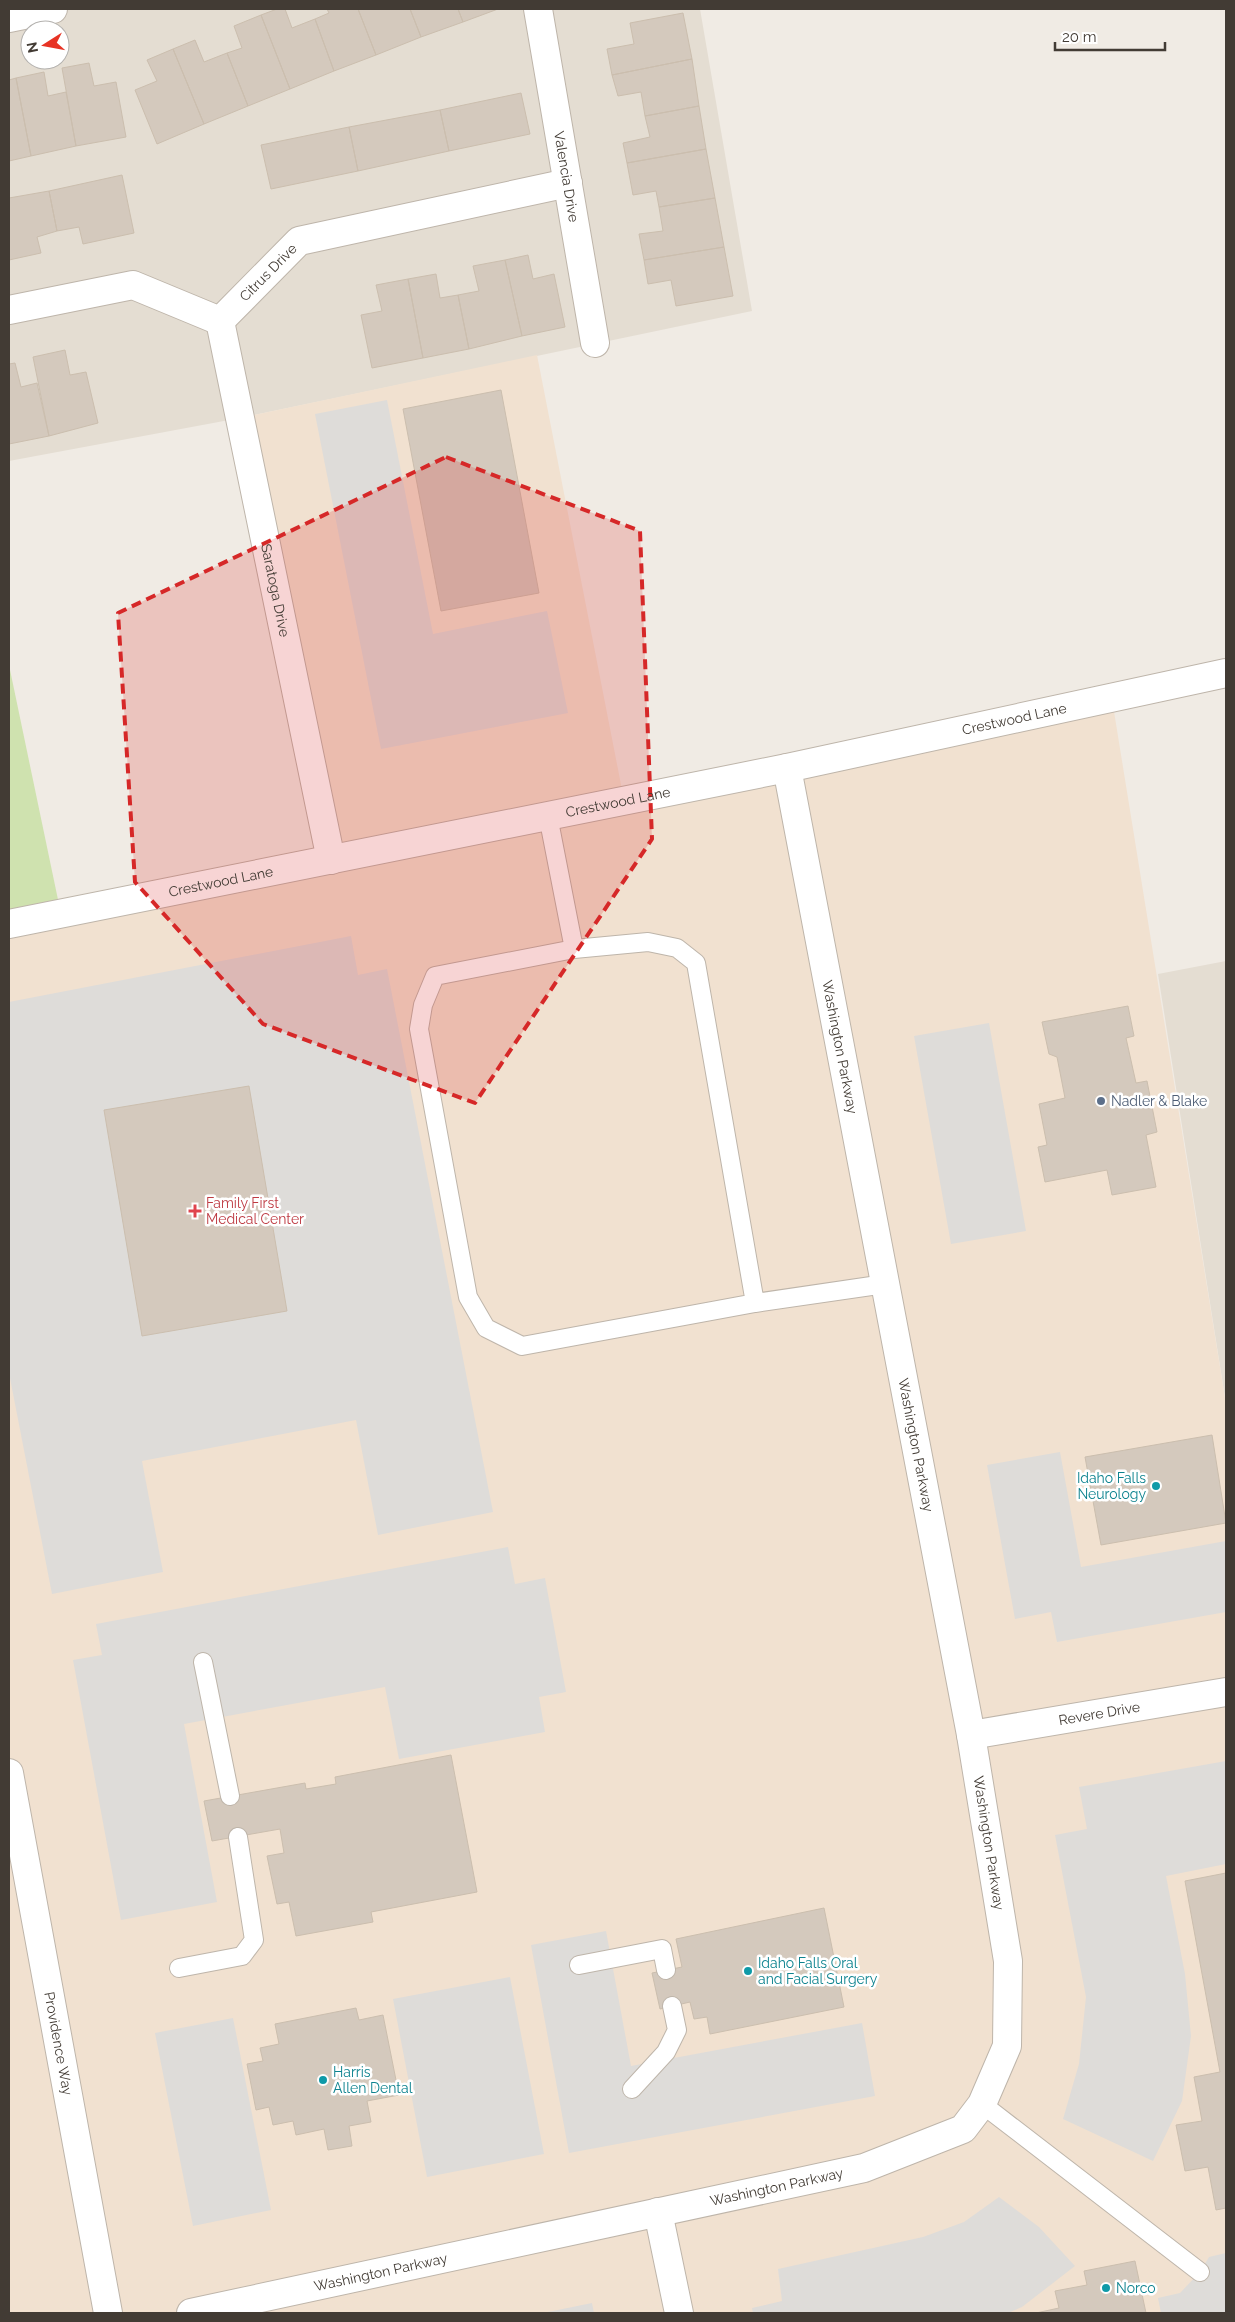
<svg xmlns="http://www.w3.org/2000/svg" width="1235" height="2322" font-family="Raleway,sans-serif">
<rect width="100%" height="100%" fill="#f0ebe4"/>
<path fill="#e4ddd2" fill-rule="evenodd" d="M9,9h691l52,302 -512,107 -231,43zM30,30h30v30h-30z
M1226,961v443l-68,-430z"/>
<path fill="#f1e1d0" d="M537,355l87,445 488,-101 114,705v909h-1217v-1389l322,-64 -91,-442z"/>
<path fill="#cfe2af" d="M9,665l52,249 -52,10z"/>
<path fill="#dedcd9" d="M387,400l46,234 114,-23 21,102 -187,36 -66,-335z
M351,936l7,39 29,-6 106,543 -115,23 -22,-115 -214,41 21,111 -111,22 -43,-221v-371z
M989,1023l37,208 -75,13 -37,-208z
M1060,1452l21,115 145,-26v71l-169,30 -6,-30 -36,7 -28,-154z
M508,1547l7,37 30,-6 21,114 -27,5 6,35 -146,27 -14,-72 -201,37 33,178 -96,18 -48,-260 29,-5 -6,-31z
M1226,1761v103l-60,12 19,98 6,62 -9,65 -29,60 -90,-42 16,-55 7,-67 -31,-162 32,-6 -8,-42z
M606,1931l25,135 231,-43 13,73 -306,57 -38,-208z
M510,1977l34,177 -117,23 -34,-178z
M233,2018l38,192 -78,16 -38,-193z
M999,2197l40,30 36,39 -53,41 -14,6h-255l-1,-5 30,-7 -4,-32 145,-32 41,-15z
M1226,2253v60h-65l-3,-15 22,-5 20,-21 9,-15z
M592,2303l2,10h-51z"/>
<path fill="#d4c9bd" stroke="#cbbeae" d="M277,9h8l7,19 23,-9 19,52 -44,18 -29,-74z
M327,9h31l18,46 -42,16 -19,-52 14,-6z
M358,9h52l11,28 -45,18z
M410,9h48l5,13 -42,15z
M458,9h40l-35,13z
M683,13l9,46 -80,16 -5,-26 27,-5 -4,-21z
M261,15l29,74 -42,17 -21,-53 15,-5 -8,-22z
M195,40l9,22 23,-9 21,53 -44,18 -31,-75z
M173,49l31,75 -47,20 -22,-54 22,-9 -10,-21z
M692,59l7,47 -54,10 -4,-24 -23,4 -6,-21z
M89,63l5,23 22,-4 10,55 -50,9 -14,-78z
M44,72l4,24 18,-4 10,54 -45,10 -15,-78z
M16,78l15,78 -22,5v-81z
M521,93l9,41 -81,17 -9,-41z
M699,106l7,43 -79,14 -4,-20 27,-6 -5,-21z
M440,110l9,41 -91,20 -9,-44z
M349,127l9,44 -87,18 -10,-44z
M706,149l9,49 -56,9 -3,-16 -23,4 -6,-32z
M122,175l12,58 -51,11 -4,-17 -22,4 -8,-40z
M49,191l8,40 -20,6 4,16 -32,7v-62z
M715,198l9,49 -80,13 -5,-26 24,-3 -4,-24z
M724,247l9,49 -57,10 -5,-26 -23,4 -4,-24z
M528,255l5,24 21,-5 11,53 -43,9 -17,-76z
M505,260l17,76 -53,13 -11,-54 21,-4 -6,-25z
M436,274l4,24 18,-3 11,54 -46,9 -15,-79z
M408,279l15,79 -51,10 -11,-53 21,-4 -6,-26z
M65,350l5,25 16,-3 12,51 -49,13 -16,-79z
M15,363l6,24 16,-4 12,53 -40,8v-80z
M501,390l38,203 -98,18 -38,-202z
M1128,1006l6,30 -8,2 10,45 11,-2 10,51 -11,3 10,52 -44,8 -5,-25 -62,12 -7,-35 9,-2 -8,-41 26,-6 -8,-41 -8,-3 -7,-32z
M249,1086l38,225 -145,25 -38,-226z
M1212,1435l14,88 -125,22 -16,-88z
M451,1755l26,137 -106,20 2,10 -77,14 -7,-34 -12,2 -10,-48 17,-3 -4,-24 -68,12 -8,-40 101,-18 1,6 30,-5 -1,-7z
M1226,1873v335l-10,2 -8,-43 -23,4 -9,-46 26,-4 -8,-44 26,-5 -35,-191z
M824,1908l20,99 -134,27 -3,-17 -13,2 -4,-17 -30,7 -8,-36 30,-6 -6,-28z
M356,2008l3,12 24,-5 16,80 -32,6 4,21 -22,4 3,20 -24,4 -4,-21 -28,6 -3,-14 -20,4 -4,-18 -13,3 -9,-46 16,-3 -3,-13 19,-4 -4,-20z
M1135,2261l11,52h-110l23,-5 -4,-17 32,-6 -3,-14z"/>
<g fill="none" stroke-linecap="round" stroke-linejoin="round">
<g stroke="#beb5aa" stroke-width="20">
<path id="service" d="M548,816l26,133 -139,27 -12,29 -4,24 49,268 18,31 36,18 233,-43 -59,-340 -19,-15 -29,-6 -74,7
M755,1303l130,-19
M203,1662l27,134
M579,1965l83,-16 4,21
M179,1968l63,-12 12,-16 -16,-103
M632,2089l34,-37 11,-22 -5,-24
M982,2104l218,168"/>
</g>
<g stroke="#beb5aa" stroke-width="30">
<g id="minor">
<path id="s1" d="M538,9l57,334"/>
<path d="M9,18l44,-9"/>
<path id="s2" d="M9,310l124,-25 87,36 79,-80 269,-58"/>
<path id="s3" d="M220,321l111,539"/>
<path id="s4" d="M9,924l778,-156 439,-95"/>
<path id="s5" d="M971,1735l255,-43"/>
<path id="s6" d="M9,1773l99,540"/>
<path d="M658,2212l21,101"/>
<path id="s7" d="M191,2313l673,-145 99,-39 19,-25 25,-58 1,-85 -37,-226 -184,-967"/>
</g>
</g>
<use href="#service" stroke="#fff" stroke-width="18"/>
<use href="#minor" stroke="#fff" stroke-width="28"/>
</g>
<path fill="#d62828" fill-opacity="0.2" stroke="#d62828" stroke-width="4" stroke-dasharray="10 6" stroke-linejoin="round" d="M446,457l194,74 12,308 -177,264 -212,-79 -128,-142 -17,-269z"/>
<circle fill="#5c6f8a" stroke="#fff" stroke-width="2" cx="1101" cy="1101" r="5"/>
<path fill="#e0444e" stroke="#fff" stroke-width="2" d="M192.5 1203.5h5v5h5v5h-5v5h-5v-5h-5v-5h5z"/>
<g fill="#0f9aa8" stroke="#fff" stroke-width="2">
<circle cx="1156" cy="1486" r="5"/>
<circle cx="748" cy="1971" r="5"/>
<circle cx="323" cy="2080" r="5"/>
<circle cx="1106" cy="2288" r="5"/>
</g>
<g text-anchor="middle" stroke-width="5" stroke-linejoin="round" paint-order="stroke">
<g font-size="14" fill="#423b34" stroke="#fff">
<text dy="5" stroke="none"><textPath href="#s1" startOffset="170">Valencia Drive</textPath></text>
<text dy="5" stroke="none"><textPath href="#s2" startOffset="289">Citrus Drive</textPath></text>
<text dy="5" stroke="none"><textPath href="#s3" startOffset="275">Saratoga Drive</textPath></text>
<text dy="5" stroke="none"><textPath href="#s4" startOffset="1026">Crestwood Lane</textPath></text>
<text dy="5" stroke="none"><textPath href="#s4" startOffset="621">Crestwood Lane</textPath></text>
<text dy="5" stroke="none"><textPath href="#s4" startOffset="216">Crestwood Lane</textPath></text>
<text transform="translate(840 1047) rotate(79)" y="5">Washington Parkway</text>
<text transform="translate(916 1445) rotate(79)" y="5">Washington Parkway</text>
<text dy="5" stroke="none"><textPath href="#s5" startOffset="130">Revere Drive</textPath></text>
<text transform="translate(989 1843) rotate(81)" y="5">Washington Parkway</text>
<text dy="5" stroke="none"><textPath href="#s6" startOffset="275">Providence Way</textPath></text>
<text dy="5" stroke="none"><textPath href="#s7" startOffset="599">Washington Parkway</textPath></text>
<text dy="5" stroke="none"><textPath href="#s7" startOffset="194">Washington Parkway</textPath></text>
</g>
<g font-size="14" fill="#4e5e75" stroke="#fff" text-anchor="start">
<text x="1111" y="1106">Nadler &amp; Blake</text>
</g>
<g font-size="14" fill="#be3a42" stroke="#fff" text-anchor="start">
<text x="206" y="1208">Family First<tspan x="206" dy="16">Medical Center</tspan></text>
</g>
<g font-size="14" fill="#0d838f" stroke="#fff" text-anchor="start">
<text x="1146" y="1483" text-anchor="end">Idaho Falls<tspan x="1146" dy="16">Neurology</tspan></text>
<text x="758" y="1968">Idaho Falls Oral<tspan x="758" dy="16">and Facial Surgery</tspan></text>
<text x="333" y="2077">Harris<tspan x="333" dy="16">Allen Dental</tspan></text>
<text x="1116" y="2293">Norco</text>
</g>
</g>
<rect width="1235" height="2322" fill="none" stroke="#423b34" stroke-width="20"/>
<g transform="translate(45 45) rotate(259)"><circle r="24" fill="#ffffff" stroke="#b3b1ae"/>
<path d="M0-4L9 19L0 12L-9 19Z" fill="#e73324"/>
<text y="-8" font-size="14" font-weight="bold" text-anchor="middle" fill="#423b34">N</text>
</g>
<path d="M1055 42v8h110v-8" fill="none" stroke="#423b34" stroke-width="2.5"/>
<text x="1062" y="42" font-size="15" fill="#423b34" stroke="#ffffff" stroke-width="4" paint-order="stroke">20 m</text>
</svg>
